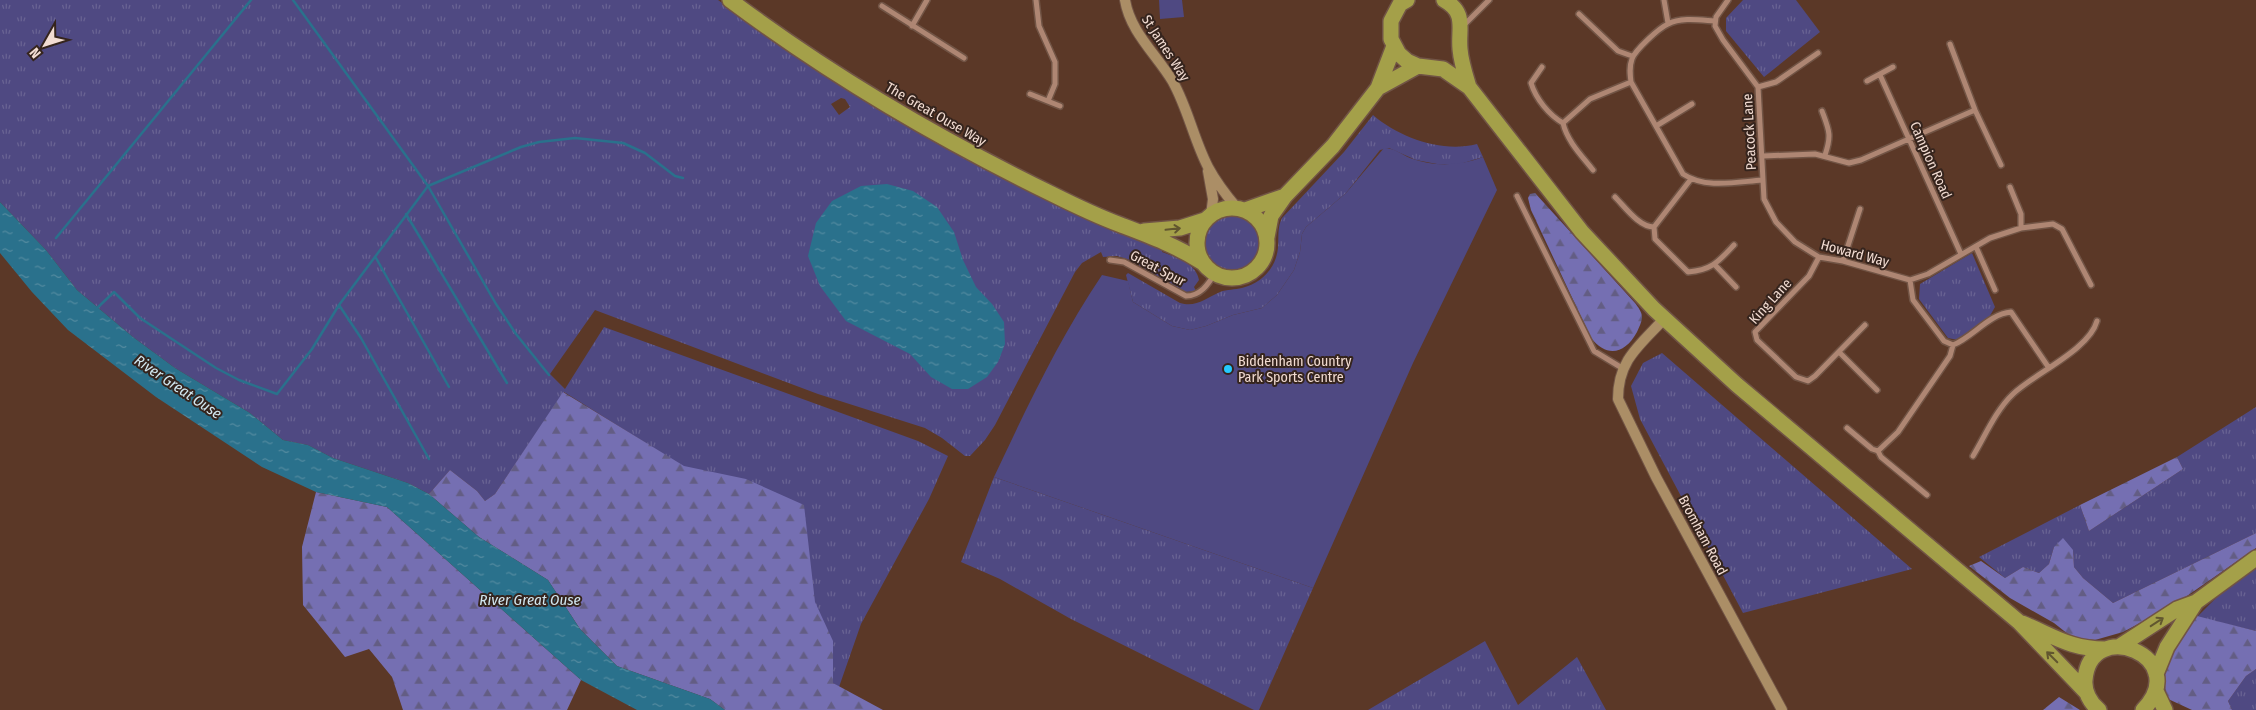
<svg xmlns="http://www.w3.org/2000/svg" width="2256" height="710" font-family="'Fira Sans Condensed',sans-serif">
<defs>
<pattern id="grass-tufts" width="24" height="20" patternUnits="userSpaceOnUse" patternTransform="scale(1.25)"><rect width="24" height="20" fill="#4f4982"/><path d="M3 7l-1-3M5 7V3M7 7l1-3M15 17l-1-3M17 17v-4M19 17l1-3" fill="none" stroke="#696393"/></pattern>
<pattern id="forest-firs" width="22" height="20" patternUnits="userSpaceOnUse" patternTransform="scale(1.25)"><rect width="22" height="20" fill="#756fb2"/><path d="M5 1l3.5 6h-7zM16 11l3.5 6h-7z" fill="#635d84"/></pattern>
<pattern id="water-ripples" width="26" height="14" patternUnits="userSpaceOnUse" patternTransform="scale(1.25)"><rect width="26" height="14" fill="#2a718c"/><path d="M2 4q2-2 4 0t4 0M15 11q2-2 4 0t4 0" fill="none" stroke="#548ba0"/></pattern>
</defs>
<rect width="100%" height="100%" fill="#5b3827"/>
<path fill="url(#grass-tufts)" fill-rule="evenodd" d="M0,0h718l79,55 366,192 -1,5c14,5 34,11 37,28l-5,7 2,4 -11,1 -55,-32 -13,-4 -14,1 -2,-5 -19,11 -7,9 -80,153 -10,15 -15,16h-5l-23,-18 -17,-10 -107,-34 -223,-84 -45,64 15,15 39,-62 314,114 30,15 -19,43 -68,125 -22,63 -11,-7 -115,-195 -149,-93 -69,102 -10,7 -8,-10 -27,-21 -21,24 -21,-11 -75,-25 -25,-13 -25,-5 -33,-27 -75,-45 -42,-31 -56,-47 -31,-40 -46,-48zM841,98l4,1 5,8 -11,8 -8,-11z
M1743,0h53l24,32 -56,45 -38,-46v-13z
M1373,115c27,23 69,38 104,29l6,13 -23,7h-23l-21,-4 -27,-12 -9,2 -34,43 -40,34 -4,7 -2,18 -6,18 -17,25 -15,13 -29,7 -27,11 -16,4 -18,-4 -39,-24 -7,-27 2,-2 52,30c16,5 26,-5 40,-11 7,-3 15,-2 22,-4 20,-5 34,-20 36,-40 1,-11 -1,-20 4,-30l62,-66z
M1204 243a28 28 0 1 1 56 0a28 28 0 1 1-56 0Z
M1972,253l23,54 -7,12 -30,21 -10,-2 -29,-39 1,-15z
M1662,353l250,216 -169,44 -103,-194 -9,-33 12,-23z
M2256,407v126l-143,70 -30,-25 -9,-11 -1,-17 -19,-3 -5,17 -10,9 -16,-6 -18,11 -26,-21 101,-52 9,26 94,-62 -6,-12z
M994,477l319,111 -54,122h-5l-183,-91 -71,-40 -39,-17z
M2256,566v65l-59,-14 35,-35z
M1485,641l33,64 59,-48 29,53h-238z
M2256,669v41h-24l-4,-9 18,-25z"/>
<path fill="url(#forest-firs)" d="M1535,193l100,110c3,4 7,9 7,14 0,5 -3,10 -5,15 -12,22 -30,26 -46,6l-60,-128 -3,-12 2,-4z
M563,392l121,74 62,13 58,26 11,97 18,39v42l50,27h-158l-15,-11 -93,-33 -37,-37 -32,-49 -69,-43 -50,-43 21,-24 27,21 8,10 10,-7z
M2177,457l6,12 -94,62 -9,-26z
M316,492l71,15 194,173 -14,30h-164l-11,-33 -23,-28 -24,8 -42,-52 -1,-58z
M2256,533v15l-82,57 -51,27 -28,8 -22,-2 -19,-15 -44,-25 -41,-32 12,-5 24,17 18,-11 16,6 10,-9 5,-17 9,-9 10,12 1,17 9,11 30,25z
M2197,616l59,15v38l-10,7 -18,25 4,9h-40l-26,-12 -2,-25 10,-26z
M2059,697l21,13h-37z"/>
<path fill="#4f4982" d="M1159,0h23l2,17 -24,2z
M1384,148c10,0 17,6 26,10 24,9 49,8 73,-1l14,33 -84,173 -100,225 -319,-111c33,-70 65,-138 108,-202l26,6 5,21 39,24 18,4 16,-4 27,-11 29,-7 15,-13 17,-25 6,-18 2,-18 4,-7 40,-34z"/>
<path fill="url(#water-ripples)" d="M887,184l26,7 24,16 17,25 9,28 13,27 16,17 12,18 1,22 -7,18 -11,15 -19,12h-16l-21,-12 -21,-23 -64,-33 -26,-35 -12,-30 8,-33 16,-22 29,-15z
M0,202l46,48 31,40 56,47 42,31 75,45 33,27 25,5 25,13 75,25 21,11 50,43 69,43 32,49 37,37 93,33 15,11h-88l-56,-30 -194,-173 -71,-15 -54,-25 -106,-70 -88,-67 -36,-38 -32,-39z"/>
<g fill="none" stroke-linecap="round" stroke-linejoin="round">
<path stroke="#2a718c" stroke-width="2.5" d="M293,0l135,186 68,118 20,30 33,41
M406,214l101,169
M56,238l195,-238
M376,258l73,129
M339,305l22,33 68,121
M96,309l18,-17 26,26 76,50 23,12 38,14 35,-45 27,-44 89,-119 93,-39 18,-5 36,-4 48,5 22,10 30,23 8,2"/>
<g stroke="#715445" stroke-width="8">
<path id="street" d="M1036,0l3,26 16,36v22l-7,17
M1664,0l4,23
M1728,0l-12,17 -1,9 8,14 35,47 6,112 12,23 19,20 24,15 24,4 67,19 18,-6 62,-36 31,-10 32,-4 9,5 29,56
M882,6l82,52
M1579,14l39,37 14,5
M1714,21c-14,-1 -33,-4 -46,3 -9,4 -33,26 -36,35 -3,8 -2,15 -1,23l52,92c22,15 53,8 79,6
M912,26l15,-26
M1463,26l26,-26
M1950,44l25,66 26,55
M1542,67l-11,16c5,16 18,32 32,40 4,18 19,33 30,47
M1880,75l81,179
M1867,81l26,-14
M1758,87l18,-5 42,-29
M1030,94l30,12
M1822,111c7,19 10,24 3,44
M1563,123l27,-24 41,-17
M1656,126l36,-22
M1763,156l52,-2 34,9 12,-3 114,-50
M1691,179l-37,48 1,12 33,33c24,-2 30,-10 46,-27
M2010,187l11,27v14
M1517,196l77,155 28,17
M1615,197c10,10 24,30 39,30
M1976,247l19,43
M1819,257l-10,19 -54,56 2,8 39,37 12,4 7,-5 50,-51
M1110,260l14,2 62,34c14,0 22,-11 29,-23
M1843,261l17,-52
M1715,265l21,22
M1953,345c20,-8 36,-31 58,-33l38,56
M1839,352l38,38
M1847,428l25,21 6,2 3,6 46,38
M1878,451l20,-19 52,-76 3,-11 -9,-4 -31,-41 -3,-20
M1973,456c12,-20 23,-46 40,-62 22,-21 76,-44 84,-73"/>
</g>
<g stroke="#715445" stroke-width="12">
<path id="secondary" d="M1125,0c5,32 32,55 48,82 15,27 21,58 35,85 8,15 18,28 29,41
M1208,171l5,28 -2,16
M1664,319c-25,27 -46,41 -46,80l38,78 126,233"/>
</g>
<g stroke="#715445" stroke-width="18">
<path id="highway" d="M730,0c100,75 209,139 322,194 22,11 45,22 69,31 29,11 56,21 82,38
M1407,0l-7,4 -9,17v18l8,15 8,7 11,5 25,3 26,18 113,145 72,77 83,76 282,237 67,70
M1444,0c23,13 14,28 16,49 1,13 5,25 9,38
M1378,88l40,-22
M1197 243a35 35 0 1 1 70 0a35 35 0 1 1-70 0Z
M1245,210l40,-14
M1144,231l36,-3 25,-8
M1267,237l4,-21 14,-20 48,-50 45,-58 16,-42
M2022,623c32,13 48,26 83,26
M2120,646l57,-37 19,-7 60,-44
M2156,674l11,-27 29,-45
M2156,691l9,19
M2099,710c-9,-7 -15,-19 -14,-30 5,-65 109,-23 58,30"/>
</g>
<use href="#street" stroke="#ae8673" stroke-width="5"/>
<use href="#secondary" stroke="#ab8e66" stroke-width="10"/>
<use href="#highway" stroke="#a4a049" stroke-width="15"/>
</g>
<defs><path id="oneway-shaft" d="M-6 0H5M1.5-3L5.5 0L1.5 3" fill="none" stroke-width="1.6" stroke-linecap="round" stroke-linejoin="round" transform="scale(1.25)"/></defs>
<g stroke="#61562f">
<use href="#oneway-shaft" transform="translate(1173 229) rotate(-6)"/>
<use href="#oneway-shaft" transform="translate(2157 622) rotate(-33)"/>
<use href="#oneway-shaft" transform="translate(2052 657) rotate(-135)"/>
</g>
<circle fill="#25c9fe" stroke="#35241d" stroke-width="2" cx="1228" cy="369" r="5"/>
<g text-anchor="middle" stroke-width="4" stroke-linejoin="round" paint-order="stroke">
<g font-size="14" fill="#f2dcd2" stroke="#35241d">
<text transform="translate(1166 48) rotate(57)" y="5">St James Way</text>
<text transform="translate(936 114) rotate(30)" y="5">The Great Ouse Way</text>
<text transform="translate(1749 132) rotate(-93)" y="5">Peacock Lane</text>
<text transform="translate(1931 160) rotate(66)" y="5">Campion Road</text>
<text transform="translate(1855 253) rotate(15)" y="5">Howard Way</text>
<text transform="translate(1158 268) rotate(28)" y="5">Great Spur</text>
<text transform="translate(1770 301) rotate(-48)" y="5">King Lane</text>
<text transform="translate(1703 535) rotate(62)" y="5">Bromham Road</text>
</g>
<g font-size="14" fill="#f2dcd2" stroke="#35241d" text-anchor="start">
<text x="1238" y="366">Biddenham Country<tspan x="1238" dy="16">Park Sports Centre</tspan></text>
</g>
<g font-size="15" font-style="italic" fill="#d2e8f1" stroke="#35241d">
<text transform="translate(178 387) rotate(34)" y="5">River Great Ouse</text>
<text x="530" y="605">River Great Ouse</text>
</g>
</g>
<g transform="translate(45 45) rotate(231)" stroke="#35241d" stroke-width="4" paint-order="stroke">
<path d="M0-4L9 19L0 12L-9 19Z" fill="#f2dcd2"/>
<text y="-8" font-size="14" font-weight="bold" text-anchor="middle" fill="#f2dcd2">N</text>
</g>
</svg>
